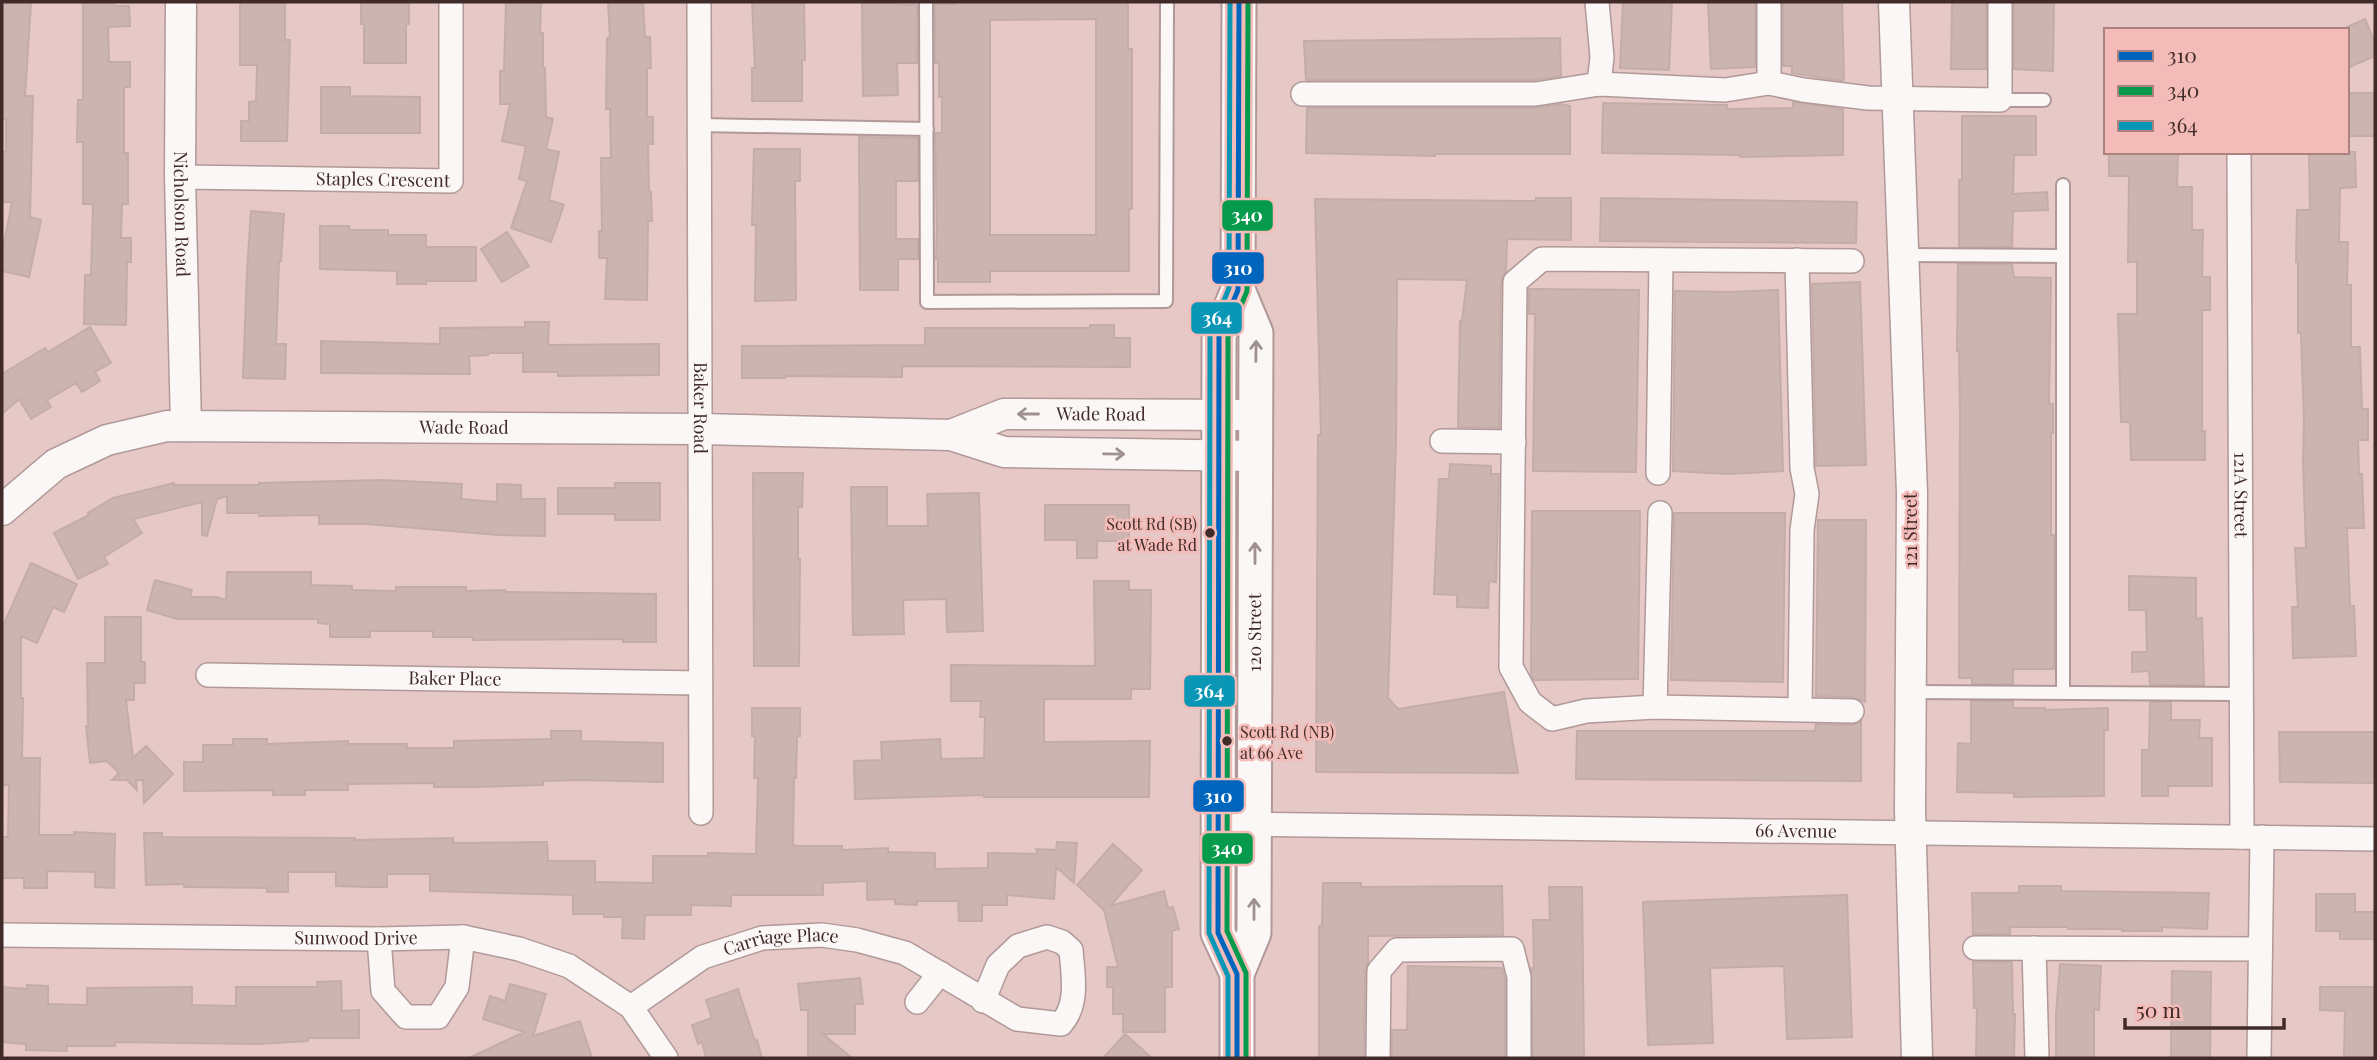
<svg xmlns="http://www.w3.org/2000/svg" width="2377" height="1060" font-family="'Playfair Display',serif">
<rect width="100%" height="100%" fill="#e6c8c6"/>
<path fill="#ccb5b0" stroke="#c4ada9" stroke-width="2" fill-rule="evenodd" d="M2,2h29l-6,94h8l-3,121 11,3 -12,57 -27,-6v-17l10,-52h-10v-50h4v-33h-4z
M83,2h31v4h15l1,20 -22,1 1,35h21v25h-6v66h4v51h-6l-1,34h10v24h-4l-1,63 -42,-1 1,-49h6l2,-71h-10v-62h-6l1,-42h5z
M240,2h45v38h5l-3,101h-46v-20h8v-19l7,-1 1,-36h-17z
M361,2h48v22h-3v39h-42v-39h-3z
M506,2h35l-1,31h3v35h2l1,49 7,2 -7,30 13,3 -10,48 15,5 -13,37 -40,-14 16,-47 -8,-2 7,-33 -24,-5 8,-37h-10v-33h4z
M608,2h35l2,35h5l1,31h-4v49h6v27h-5l1,48h2l1,29h-4l-1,79 -42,-1 2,-41h-8v-27h3l-1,-73h10l-1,-49h-4l1,-71h3z
M752,2h52l1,58h-3v41h-50v-33h3z
M862,2h36v3h19v58h-20l1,32 -35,1z
M955,2h173v47h4v160h-3v62h-139v11h-52v-23h-2l1,-31 -2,-95h7v-36h-3v-35l-4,1v-59h20zM1096,19v216h-106v-215z
M1623,2h49l-3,68 -49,-2z
M1708,2h47v65l-44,2z
M1783,2h59l2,77 -2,2 -50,-8v-7h-9z
M1952,2h34v67h-35z
M2014,2h40l-1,69 -39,-2z
M2365,19l10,24v13l-28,12v-41z
M1560,38l1,38 -26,4h-229l-2,-39z
M321,87h29v9l70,1v36h-99z
M2347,93h27v43h-27z
M1793,102l50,7v46l-103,2v-2l-138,-2 1,-50 124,2v4l66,-1z
M1561,104l9,2v48h-135v2l-129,-3 1,-45h229z
M1962,116h74v39h-22l-1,39 34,-2 1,18 -35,1 -1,36h-53v-67h3z
M859,137l59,1v43h-22v58h22v20h-20v31h-38z
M754,149h46v32h-5l1,119 -41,1 1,-76h-4z
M2109,152h69l-1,35h15v43h11l-1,47h8v33h-8v121h3v29h-74l-1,-38h-9l-3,-108h19v-52h-9l1,-86h-20z
M2309,152h46l1,35 -16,1 -1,54h9l-1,43h4v62h9l2,62h6v31h-10l1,34h3l2,54h-17l3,78h4l2,50 -63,2 -1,-51h6l-3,-59h11l-3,-88 1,-38 -3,-89h-3v-71h-2l1,-52h13z
M1536,198h35v42l-64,-1 -1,32 -5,11 -2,146 -41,-1 2,-106h2l5,-41 -70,-1 -1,163 -8,256 10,11 106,-17 14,81 -202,-1 2,-337h3l-6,-236 221,2z
M1601,198l256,4 -1,41 -256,-2z
M251,211l33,3 -3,47h-2l-3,83h10l-1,35 -42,-1 4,-107z
M320,226h29v4h39v5h38v12h50v34h-50v3h-29v-13l-77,-2z
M507,232l22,34 -27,16 -21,-33z
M1958,264h54l2,13 37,1 -2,126h4v29h-2v102h3v134h-41v15h-41v-6h-13l1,-262 -1,-65h-2z
M1860,282l6,183 -50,1 -4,-182z
M1529,289l110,1 -3,182 -103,-1 2,-157h-6z
M1778,290l5,181 -54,3 -56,-3 2,-180 53,1z
M525,322h24l-1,23 111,-1v31l-101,1v-4h-35v-19h-35v2l-19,1 1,18 -149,-1v-32l119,3v-16l85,-1z
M1090,325h24v13h16v29l-228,-1v11l-117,-1v2h-43v-32l183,-1v-17h165z
M90,327l21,36 -16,9 5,9 -18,11 -6,-9 -29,17 4,7 -20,12 -12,-20 -17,15v-40l43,-26 3,4z
M1450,464l41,2v8h8l-3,108 -7,-1 -1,27 -31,-1v-12l-23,-1 5,-115h10z
M753,473h50l-1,34h-4v52h2l-1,107h-45z
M383,480l79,4 -1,15 36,3v-18l24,1v14h24v37l-46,-1 -133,-11h-47v-9l-60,1v-3h-32v-17l-10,3 -10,37 -5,-1v-33l-69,17 9,14 -38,24 4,7 -30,15 -24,-46 35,-18 -1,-2 25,-15 61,-15v2h85v-2z
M615,483h45v37h-45v-6h-57v-26h57z
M851,487h36v39h41l-1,-32 52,-1 4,138 -36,1 -1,-33 -43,1 1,34 -51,1z
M1045,505h84v36h-32v17h-20v-18h-32z
M1532,511h108l-2,168 -104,1 -3,-5z
M1674,513h111l-2,169 -112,-2z
M1818,520h48l-1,182 -13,-5 -36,-1z
M31,563l46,21 -13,28 -11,-5 -16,36 -16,-7v62h2l-1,60h18l-1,77h35v-3l41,2 -1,54 -19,-1v-15l-48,-1v17h-23v-10h-22v-41h6l1,-52h-7v-157z
M227,572h84v13l41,1v4l44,1v-4h70v4l39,-1v2l151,2v48h-33v-3l-150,1v-3h-40v-6h-63v6h-40v-13l-12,-1v-4h-141l-30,-9 8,-30 37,10 -2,7h26l10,3z
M2129,576l67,2v41l6,-1 2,67h-54l-1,-14 -17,1v-20h15l-1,-42h-17z
M1094,581h35v9h22l-1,99h-19v10h-87v43l106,-1 -1,56h-165v-2l-129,4 -1,-38 28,-1 -1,-18 59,-3 1,20 43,-1 1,-41h-5l1,-16h-30v-36l144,1z
M105,617h36v45h4v21h-11v17h-8l7,58 13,-12 27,28 -29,29 -1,-23h-7l1,10 -10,-10h-15l7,-7 -12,-12 -17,2 -4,-37h2l-1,-63h18z
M1971,701h42v7h32v2l63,-2v22h-4v66l-90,1v-4l-57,-1 1,-49 13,1z
M2150,702h21v18h29l-1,18h13v48h-44v10h-26v-46h7z
M752,708h48v28h-3l-1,42h-2l-1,66 2,2h47v4l46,-2v4l47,1v16l53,-1v-15l50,1 -2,-5 20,1 1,-8 20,1 -3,40 -18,-16 -2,32 -47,-4v10h-25v16h-23l-1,-20h-41v4l-22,-1v-5l-28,1v-19l-44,2v12h-92v11l-40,-1v10h-46l-1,24 -22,-1 1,-21h-19v-3h-31v-19l-143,-4v-17h-43v13h-21l-30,-1v-14h-48v20h-21v-4l-83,-1v-3l-38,1 -2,-52h18v4l193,1v2l98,-2v5l94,-1 1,19h47v21l58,1v-27h55v-3l48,1 2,-76h-4l1,-42h-3z
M1861,721v60l-285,-2 1,-48h238l1,-7 36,1z
M551,731h30v10l82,2v39l-82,-2 -38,1v4l-68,2h-41v-4l-86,1v6h-43v5h-32v-5l-89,1v-29h19v-17h30v-6h34v5l81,-3v3h59v4h47v-7l97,-2z
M2279,732h96v51l-95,-1z
M1113,844l29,26 -32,36 54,-15 4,17 5,-1 6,22 -7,2v56h-7v45h-42v-18h-10v-27h-6v-20h11l-14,-57 -27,-25z
M1323,883h38v4l141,-1 1,49 -135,1v26l-3,9 -1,87h-45v-132h3z
M2019,886h42v5l148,2 -2,36 -45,-2v4h-40v-2h-54v-2h-58v7h-37l-1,-41h47z
M1549,887h33l2,171h-51l-2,-90h3l-1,-48h17z
M2316,894h39v18h20v27h-35v-8h-24z
M1847,895l5,142 -65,2 -3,-73 -74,2 3,75 -65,2 -5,-143z
M1973,962h39l1,52h2l-1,44h-38l1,-50h-3z
M2060,964l41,2 -2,44 -5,-1v49h-38v-44z
M1408,966l94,2 3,11v79h-113v-28h15z
M2172,971l39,1 -1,86h-39z
M860,978l3,26h-8v30h-32l29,24h-44v-48h-7l-3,-26z
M341,981l1,30 17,-1v28h-51v3l-49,3 -144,-2v4h-48v5l-41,-1v-6l-24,-2v-55l25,2v-4l21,1v18l39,1v-17l105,-1v18l44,1v-19h82l-1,-5z
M510,984l36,10 -13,42 47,-15 12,37h-123l55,-26 -41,-13 7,-23 15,5z
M2320,987h55v71h-31l1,-47 -25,-1z
M738,989l17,52 2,-1 5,18h-56l-4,-16 -4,2 -6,-19 20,-7 -6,-18z
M1125,1034l27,24h-49z"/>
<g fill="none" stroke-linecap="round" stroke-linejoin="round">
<g stroke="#b09998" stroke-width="16">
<path id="service" d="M926,2l1,300 239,-1 1,-299
M2000,100h44
M700,125l227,4
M2063,185v508
M1904,255l158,1
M1911,692l329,2"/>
</g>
<g stroke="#b09998" stroke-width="26">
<g id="minor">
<path id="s1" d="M699,2l2,811"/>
<path d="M1597,2l5,55 -3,27"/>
<path d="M1769,2v81"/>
<path d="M1303,94h233l63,-10 126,6 44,-7 34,7 65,8 132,2v-98"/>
<path id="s2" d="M2239,152l3,685"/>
<path id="s3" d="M180,177l271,4v-179"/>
<path d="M1797,260l5,208 5,26 -5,36 -2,179"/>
<path d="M1442,441l72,1"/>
<path d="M1658,473l3,-213"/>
<path id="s4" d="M208,675l492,8"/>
<path d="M1655,707l5,-194"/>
<path d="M1852,711l-197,-4 -69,4 -34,8 -22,-17 -19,-35 4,-385 27,-23 310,2"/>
<path id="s5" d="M1241,824l1134,15"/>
<path id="s6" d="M2,935l377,4 84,-2 56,12 50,17 62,41 35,51"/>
<path d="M379,939l4,52 23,26h32l19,-30 6,-50"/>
<path d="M1975,948l284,1"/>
<path d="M2034,948l3,110"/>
<path d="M917,1002l23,-29"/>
<path id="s7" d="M631,1007l72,-50 59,-19 60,-3 35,5 48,13 112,66 44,5c18,-20 12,-49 10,-74l-9,-8 -15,-5 -29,9 -20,19 -15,36"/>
<path d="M1378,1058l1,-87 18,-21 115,-1 7,28v81"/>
<path d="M2259,1058l3,-221"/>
</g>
</g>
<g stroke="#b09998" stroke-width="33">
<g id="tertiary">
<path id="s8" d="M181,2l-1,175 6,249"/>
<path d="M1894,2l18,491 -2,317 7,248"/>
<path id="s9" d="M951,435l53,-21 251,1"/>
<path id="s10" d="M2,510l54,-46 51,-24 60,-14 533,3 251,6 53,17 252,4"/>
</g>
</g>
<g stroke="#b09998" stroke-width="37">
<g id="secondary">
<path d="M1237,974l-19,-41 1,-598 19,-45"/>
<path id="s11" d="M1237,1058v-84l17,-41 2,-600 -18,-43 1,-288"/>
</g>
</g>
<use href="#service" stroke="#fbf7f6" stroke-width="12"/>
<use href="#minor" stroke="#fbf7f6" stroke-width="23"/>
<use href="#tertiary" stroke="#fbf7f6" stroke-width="30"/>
<use href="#secondary" stroke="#fbf7f6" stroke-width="33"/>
<g stroke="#f3bcb9" stroke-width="10">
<path id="bus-1" d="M1237,1058v-84l-19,-41 1,-598 19,-45 1,-288"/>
</g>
<g stroke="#f3bcb9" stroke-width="10">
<path id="bus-2" d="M1246,1058v-85l-19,-42 1,-594 19,-46 1,-289"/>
</g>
<g stroke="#f3bcb9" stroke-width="10">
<path id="bus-3" d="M1228,1058v-82l-19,-43 1,-598 19,-47 1,-286"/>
</g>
<use href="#bus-1" stroke="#0065bd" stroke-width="5"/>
<use href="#bus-2" stroke="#069a4d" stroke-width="5"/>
<use href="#bus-3" stroke="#0a96b5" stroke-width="5"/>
</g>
<defs><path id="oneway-shaft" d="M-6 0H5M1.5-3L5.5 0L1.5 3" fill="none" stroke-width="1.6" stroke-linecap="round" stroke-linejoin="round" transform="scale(1.75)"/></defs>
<g stroke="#9e9190">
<use href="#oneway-shaft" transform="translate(1256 351) rotate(-89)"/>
<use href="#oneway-shaft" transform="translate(1028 414) rotate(-180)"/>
<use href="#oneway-shaft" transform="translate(1114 454) rotate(1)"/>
<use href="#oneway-shaft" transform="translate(1255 553) rotate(-90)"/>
<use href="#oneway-shaft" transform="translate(1254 909) rotate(-90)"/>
</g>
<g fill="#412b2a" stroke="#f3bcb9" stroke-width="2.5">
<circle cx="1210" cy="533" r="6"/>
<circle cx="1227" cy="741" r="6"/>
</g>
<g text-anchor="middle" stroke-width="5" stroke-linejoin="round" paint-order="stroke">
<g font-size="16" fill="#412b2a" stroke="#f3bcb9" text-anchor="end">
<text x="1197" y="530">Scott Rd (SB)<tspan x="1197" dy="21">at Wade Rd</tspan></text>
<text x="1240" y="738" text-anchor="start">Scott Rd (NB)<tspan x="1240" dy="21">at 66 Ave</tspan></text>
</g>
<g font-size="18" fill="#412b2a" stroke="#f3bcb9">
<text dy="6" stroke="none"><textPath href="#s3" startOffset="203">Staples Crescent</textPath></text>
<text dy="6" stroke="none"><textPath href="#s8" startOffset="212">Nicholson Road</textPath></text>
<text dy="6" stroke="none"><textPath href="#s1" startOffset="406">Baker Road</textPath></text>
<text dy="6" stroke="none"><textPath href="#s9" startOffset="154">Wade Road</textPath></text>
<text dy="6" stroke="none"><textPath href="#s10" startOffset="486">Wade Road</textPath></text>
<text dy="6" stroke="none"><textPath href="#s2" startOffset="343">121A Street</textPath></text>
<text transform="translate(1911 530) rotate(-90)" y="6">121 Street</text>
<text dy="6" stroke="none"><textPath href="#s11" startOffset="429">120 Street</textPath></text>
<text dy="6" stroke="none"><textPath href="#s4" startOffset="247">Baker Place</textPath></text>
<text dy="6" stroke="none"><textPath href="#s5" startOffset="555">66 Avenue</textPath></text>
<text dy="6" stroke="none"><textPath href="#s6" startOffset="354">Sunwood Drive</textPath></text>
<text dy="6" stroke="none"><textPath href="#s7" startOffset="168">Carriage Place</textPath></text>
</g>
</g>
<g stroke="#f3bcb9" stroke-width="2.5">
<rect x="1221" y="199" width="53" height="33" rx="7" fill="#069a4d"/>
<rect x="1211" y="251" width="54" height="34" rx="7" fill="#0065bd"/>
<rect x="1190" y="301" width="53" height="34" rx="7" fill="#0a96b5"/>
<rect x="1183" y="674" width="53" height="34" rx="7" fill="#0a96b5"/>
<rect x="1192" y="779" width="53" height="34" rx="7" fill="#0065bd"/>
<rect x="1201" y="832" width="53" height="33" rx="7" fill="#069a4d"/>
</g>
<g font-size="19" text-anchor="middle" font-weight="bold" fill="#fff">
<text x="1247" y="222">340</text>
<text x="1238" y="275">310</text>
<text x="1217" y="325">364</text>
<text x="1209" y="698">364</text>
<text x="1218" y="803">310</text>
<text x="1227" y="855">340</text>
</g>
<rect width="2377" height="1060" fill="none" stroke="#412b2a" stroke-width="7"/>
<rect x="2104" y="28" width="245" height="126" fill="#f3bcb9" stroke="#ac8280" stroke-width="2"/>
<rect x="2118" y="51" width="35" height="10" fill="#0065bd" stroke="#ac8280" stroke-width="2"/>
<text x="2167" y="63" font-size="21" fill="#412b2a">310</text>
<rect x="2118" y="86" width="35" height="10" fill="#069a4d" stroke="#ac8280" stroke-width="2"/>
<text x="2167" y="98" font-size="21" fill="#412b2a">340</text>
<rect x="2118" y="121" width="35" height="10" fill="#0a96b5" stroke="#ac8280" stroke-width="2"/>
<text x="2167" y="133" font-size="21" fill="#412b2a">364</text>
<path d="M2125 1018v10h159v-10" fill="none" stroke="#412b2a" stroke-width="3.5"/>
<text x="2136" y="1018" font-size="21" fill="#412b2a" stroke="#f3bcb9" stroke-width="5" paint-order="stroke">50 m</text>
</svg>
